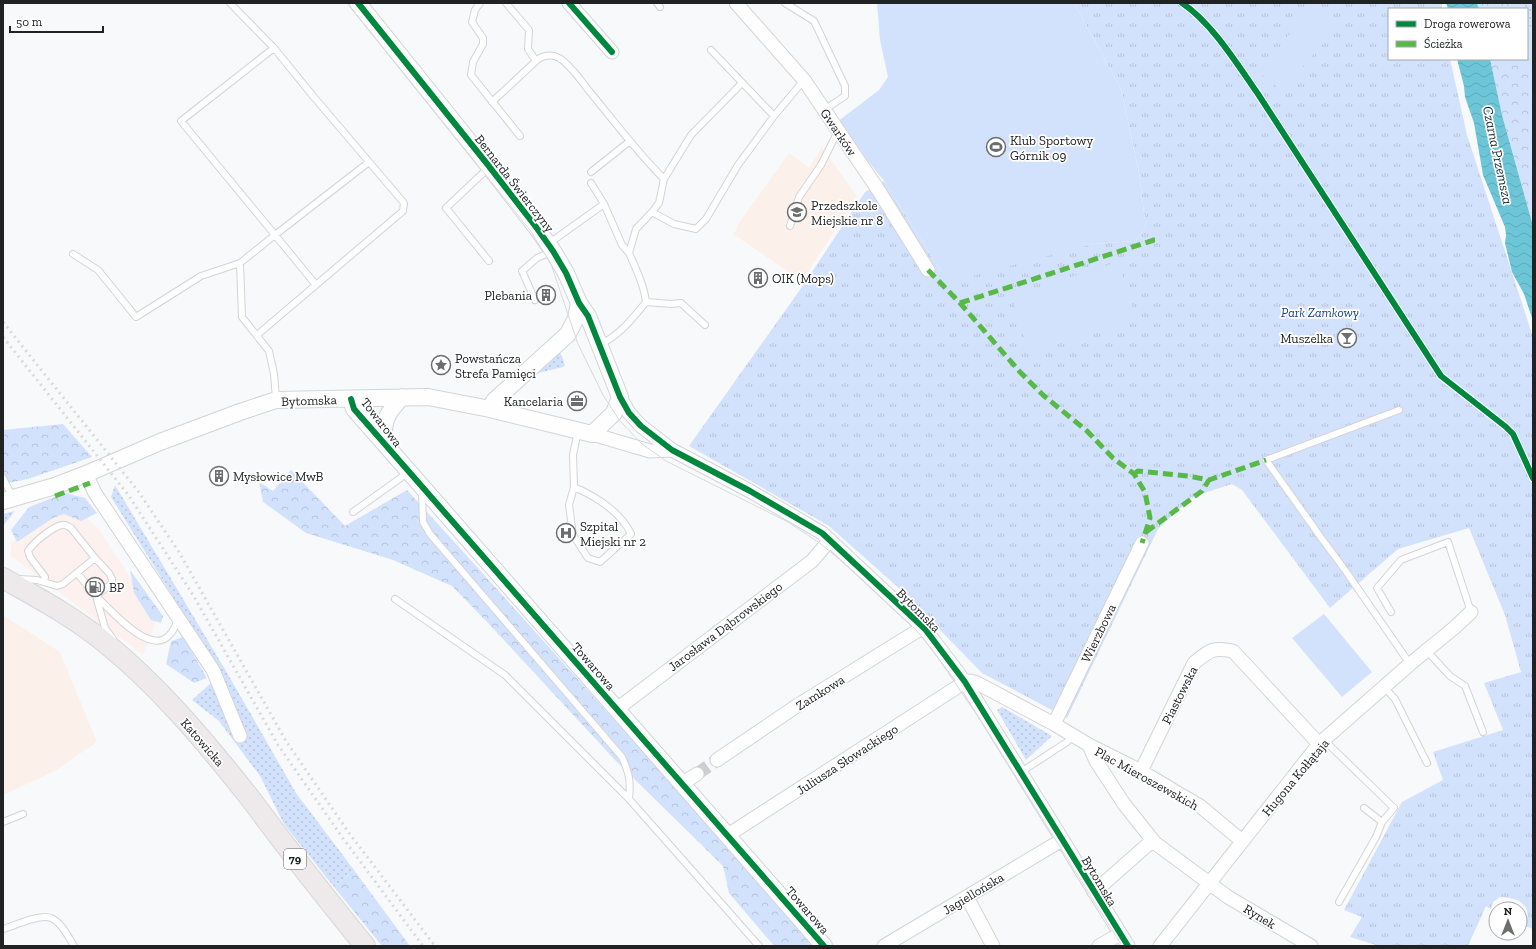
<svg xmlns="http://www.w3.org/2000/svg" width="1536" height="949" font-family="'Zilla Slab',serif">
<defs>
<pattern id="grass-dots" width="8" height="8" patternUnits="userSpaceOnUse"><rect width="8" height="8" fill="#d3e2fc"/><path d="M2 2h.1M6 6h.1" fill="none" stroke="#b5c2d8" stroke-width="1.8" stroke-linecap="round"/></pattern>
<pattern id="forest-crowns" width="20" height="18" patternUnits="userSpaceOnUse"><rect width="20" height="18" fill="#d3e2fc"/><path d="M2 6a3 3 0 1 1 6 0M12 15a3 3 0 1 1 6 0" fill="none" stroke="#b5c2d8"/></pattern>
<pattern id="park-tufts" width="24" height="20" patternUnits="userSpaceOnUse"><rect width="24" height="20" fill="#d3e2fc"/><path d="M3 7l-1-3M5 7V3M7 7l1-3M15 17l-1-3M17 17v-4M19 17l1-3" fill="none" stroke="#b5c2d8"/></pattern>
<pattern id="water-waves" width="16" height="10" patternUnits="userSpaceOnUse"><rect width="16" height="10" fill="#6dc6d7"/><path d="M0 5q4-4 8 0t8 0" fill="none" stroke="#5eaab8"/></pattern>
</defs>
<rect width="100%" height="100%" fill="#f8f9fb"/>
<path fill="#fcf1ef" d="M56,510l25,4 17,14 59,91 -14,36 -132,-99v-13z"/>
<path fill="#fcf1ea" d="M822,147l35,49 -55,85 -69,-47 4,-5 -1,-2 53,-74 20,15z
M3,615l57,37 37,90 -42,29 -52,24z"/>
<path fill="url(#grass-dots)" d="M1521,3h12v34l-6,-17v-11h-4z
M558,350l4,6 3,9 -2,2 -33,8z
M115,485l111,186 70,122 58,77 -20,17 -50,-63 -24,-48 -41,-55 -27,-21 29,-26 -110,-177z
M15,511l-12,15v-12z
M1002,707l50,29 -26,24 -29,-50z"/>
<path fill="url(#forest-crowns)" d="M1477,3h44l2,6h-44z
M1527,20l6,17v189l-31,-111 -12,-56h37z
M63,424l29,33 -64,22 -25,5v-54z
M291,470l54,56 62,-36 80,88 272,303 53,65h-38l-45,-53 -6,-27 -108,-106 -126,-136 -37,-38 -59,-26 -87,-27 -43,-31 -4,-20 14,9z
M65,493l20,5 12,15 -16,8 -17,-7 -11,4 -36,24 -6,-12 18,-23z
M130,570l33,46 -2,7 -10,-3 -17,-27z
M183,637l24,41 -13,5 -28,-19 5,-23z
M354,870l56,76h-28l-48,-59z"/>
<path fill="url(#park-tufts)" d="M1074,3h368v6h-53v50h61l17,76 66,202v592l-8,-3c9,-21 -7,-29 -25,-29l-7,5 -2,7 -5,-3 -18,40h-89l-29,-9 12,-20 -18,-7 58,-108 41,-22 -10,-28 70,-22 -19,-47 37,-11 -16,-57 -36,-87 -71,21 -68,59 -88,-118 -10,-6 -40,13 -34,32 -91,189 -85,-45 -81,-83 -72,-64 -140,-80 115,-162 61,-92 19,-11 57,90 153,-27 40,-3 12,-13 -7,-55 -18,-84z"/>
<path fill="#d3e2fc" d="M877,3h197l47,86 18,84 7,55 -12,13 -41,3 -140,37 -12,-10 -57,-90 -47,-59 42,-32 9,-13 -8,-37z
M1314,3h2l24,22 -15,18 -4,2 -39,46 -23,-18z
M1118,262l18,57 -107,34 -17,-57z
M1324,614l48,58 -30,25 -50,-59z"/>
<path fill="url(#water-waves)" d="M1446,3h31l2,6h-31z
M1457,59h33l12,56 31,111v95l-9,-27 -12,-22 -7,-29 1,-8 -1,-8 -22,-52 -9,-52 -9,-26 -1,-11z"/>
<g fill="none" stroke-linecap="round" stroke-linejoin="round">
<path stroke="#cdced0" stroke-width="13" stroke-dasharray="13 6" stroke-linecap="butt" d="M697,774l20,-14"/>
<g stroke="#d3d4d5" stroke-width="8">
<path id="service" d="M230,3l44,45
M480,3l-5,7 -3,12 11,16v6l-10,18 -2,13 49,61
M657,3l3,4
M785,3l29,18 31,65v10l-21,14
M711,50l63,66
M536,61c6,-6 16,-7 23,-3 11,6 23,24 31,34 24,29 47,60 74,87
M492,102l44,-41 -8,-12 1,-19 -23,-27
M487,167l-4,6 -37,35 43,53
M591,172l39,-31
M591,183l13,21 18,41 7,8
M652,212l7,-9 5,-24 27,-44 51,-52
M790,226l9,-29 22,-32 14,-28 5,-4
M548,244l56,-40
M73,254l25,16 38,47 65,-41 39,-13 35,-28 -94,-114 93,-73 39,48 91,107 -1,8 -146,124
M240,263l2,54 27,34 5,23 2,25
M316,285l-41,-50 94,-73
M535,300l-13,-29 15,-13 14,-6
M646,302l25,2 10,-1 24,22
M601,344c19,-9 32,-26 45,-42 -2,-17 -10,-33 -17,-49l7,-24 16,-17 22,12 22,5 10,-10 32,-54 36,-49 30,-36
M1399,410l-133,50 56,79 23,31 65,94
M3,478l10,20
M574,487c21,9 47,25 57,47l-31,28 -12,-4 -15,-23 -4,-30 5,-18 -1,-32 5,-24
M422,493l1,29 7,12 192,223c7,16 9,24 7,42
M353,512l56,-40
M77,573l19,23 9,32 8,11
M19,579l18,1 20,6 6,-2 32,-26
M44,582l1,-5 -15,-20 -2,-6c5,-8 24,-24 34,-26 3,-1 6,1 9,3l24,30 14,15 3,6v4l-16,13c20,19 67,76 82,22
M395,599l110,76 124,124 130,147
M1391,612l-14,-24 24,-28 47,-18 23,70
M1427,651l23,25 15,10 18,46
M1384,687l11,12 32,64
M1324,740l70,68 -12,14 -18,-14
M1021,772l46,-30 6,-6
M3,822l20,-8
M1339,902l37,-65 6,-15
M3,929c11,-3 38,-16 48,-11 10,4 17,18 23,28"/>
</g>
<g stroke="#d3d4d5" stroke-width="15">
<path id="minor" d="M569,3l43,49
M736,3l68,77 75,111 49,79
M620,397l9,16 12,13 31,24 78,41 72,42 103,96 40,53 163,264
M592,434l58,17 22,-1
M86,474l9,19 118,177 27,66
M617,709l195,-148 18,-21
M1054,724l88,-181
M1089,745l7,16 28,43 31,39 73,54 83,49
M717,760l81,-55 119,-74 8,-2
M1141,771l53,-108c16,-13 19,-16 39,-12l86,93
M683,783l14,-9
M728,835l237,-153 5,-1 7,2 77,41 35,21 52,26 35,21 24,14 42,35
M1094,892l59,-52
M967,897l26,49
M884,946l178,-106
M1099,946l21,-12
M1160,946l159,-202 91,-80 44,-36 17,-16"/>
</g>
<g stroke="#d3d4d5" stroke-width="18">
<path id="tertiary" d="M351,399l3,10 29,33 441,504
M490,409l4,-8 74,-67 8,-16 3,-15
M383,442c1,-23 3,-28 19,-45
M3,501l52,-15 31,-12 74,-32 80,-30 36,-12 152,-3 62,12 102,25 22,-21 6,-16 -32,-81 -9,-13 -13,-30 -13,-22 -17,-24 -48,-62 -130,-162"/>
</g>
<g stroke="#d5d5d6" stroke-width="22">
<path id="primary" d="M3,578c35,20 69,38 100,63 54,43 100,98 143,152 15,19 29,39 44,58 24,32 50,64 75,95"/>
</g>
<use href="#service" stroke="#fefefe" stroke-width="6"/>
<use href="#minor" stroke="#fefefe" stroke-width="13"/>
<use href="#tertiary" stroke="#fefefe" stroke-width="16"/>
<use href="#primary" stroke="#eeeaeb" stroke-width="20"/>
<path stroke="#d9dadb" stroke-width="1" d="M347,3l183,227 21,34 27,80 25,51 17,26 22,23 24,17 122,61 33,22 31,26 65,61 17,21 51,75 137,219"/>
<path stroke="#d9dadb" stroke-width="3" stroke-dasharray="2 4" stroke-linecap="butt" d="M3,322l135,169 41,61 107,189 63,92 86,113
M3,337l126,159 64,99 85,150 64,92 81,109"/>
<path stroke="#58b947" stroke-width="5" stroke-dasharray="10 5" stroke-linecap="butt" d="M928,270l32,33 60,69 23,23 44,36 26,27 21,16 11,18 5,26 -8,25
M960,303l194,-63h4
M1134,474l4,-3 50,5 21,4 57,-20
M55,496l35,-13
M1146,532l56,-41 7,-11"/>
<g stroke="#fff" stroke-width="8">
<path id="cycleway" d="M358,3l130,162 48,62 17,24 13,22 13,30 9,13 32,81 9,16 12,13 31,24 78,41 72,42 103,96 40,53 163,264
M569,3l43,49
M1182,3c30,20 55,61 76,91l183,282 65,51 7,7 20,44
M351,399l3,10 29,33 441,504"/>
</g>
<use href="#cycleway" stroke="#00873e" stroke-width="6"/>
</g>
<defs>
<g id="stadium-ring" transform="scale(1)"><circle r="9.5" fill="#fff" stroke="#6c6d6f" stroke-width="1.5"/><path d="M0-5a6.5 5 0 1 0 0 10a6.5 5 0 1 0 0-10ZM-3.5-1.8h7v3.6h-7Z" fill="#6c6d6f"/></g>
<g id="school-ring" transform="scale(1)"><circle r="9.5" fill="#fff" stroke="#6c6d6f" stroke-width="1.5"/><path d="M0-5L7-2L0 1L-7-2ZM-4 1L0 2.5L4 1V4Q0 6-4 4Z" fill="#6c6d6f"/></g>
<g id="building-ring" transform="scale(1)"><circle r="9.5" fill="#fff" stroke="#6c6d6f" stroke-width="1.5"/><path d="M-4-6H4V6H1V3H-1V6H-4ZM-2.5-4.3h1.7v1.8h-1.7ZM.8-4.3h1.7v1.8H.8ZM-2.5-1h1.7V.8h-1.7ZM.8-1h1.7V.8H.8Z" fill="#6c6d6f"/></g>
<g id="bar-ring" transform="scale(1)"><circle r="9.5" fill="#fff" stroke="#6c6d6f" stroke-width="1.5"/><path d="M-6-5H6L.8 .8V4.5H3.5V6h-7V4.5H-.8V.8Z" fill="#6c6d6f"/></g>
<g id="sight-ring" transform="scale(1)"><circle r="9.5" fill="#fff" stroke="#6c6d6f" stroke-width="1.5"/><path d="M0-6L1.8-2.2L6-1.7L2.9 1.2L3.7 5.4L0 3.3L-3.7 5.4L-2.9 1.2L-6-1.7L-1.8-2.2Z" fill="#6c6d6f"/></g>
<g id="office-ring" transform="scale(1)"><circle r="9.5" fill="#fff" stroke="#6c6d6f" stroke-width="1.5"/><path d="M-6-3h4V-5.5h4V-3h4V5H-6ZM-1-4.5V-3h2v-1.5ZM-6 0V1H6V0Z" fill="#6c6d6f"/></g>
<g id="hospital-ring" transform="scale(1)"><circle r="9.5" fill="#fff" stroke="#6c6d6f" stroke-width="1.5"/><path d="M-5-5h3v3.5h4V-5h3V5h-3V1.5h-4V5h-3Z" fill="#6c6d6f"/></g>
<g id="fuel-ring" transform="scale(1)"><circle r="9.5" fill="#fff" stroke="#6c6d6f" stroke-width="1.5"/><path d="M-5.5-6h7V0h2V4h1.3V-2.5L3-4.5l.8-.8L6-3V5H2.5V1h-1V6h-7ZM-4.2-4.7v3.2H.2V-4.7Z" fill="#6c6d6f"/></g>
</defs>
<g fill-rule="evenodd">
<use href="#stadium-ring" x="996" y="147"/>
<use href="#school-ring" x="797" y="212"/>
<use href="#building-ring" x="758" y="278"/>
<use href="#building-ring" x="546" y="295"/>
<use href="#bar-ring" x="1347" y="338"/>
<use href="#sight-ring" x="441" y="365"/>
<use href="#office-ring" x="577" y="401"/>
<use href="#building-ring" x="219" y="476"/>
<use href="#hospital-ring" x="566" y="533"/>
<use href="#fuel-ring" x="95" y="587"/>
</g>
<g text-anchor="middle" stroke-width="3.5" stroke-linejoin="round" paint-order="stroke">
<rect fill="#fff" stroke="#646465" stroke-width="1" x="284" y="849" width="22" height="20" rx="3"/>
<g font-size="12" font-weight="bold" fill="#212223">
<text x="295" y="863">79</text>
</g>
<g font-size="13" fill="#212223" stroke="#fff">
<text transform="translate(839 132) rotate(56)" y="5">Gwarków</text>
<text transform="translate(515 183) rotate(52)" y="5">Bernarda Świerczyny</text>
<text transform="translate(309 400) rotate(-2)" y="5">Bytomska</text>
<text transform="translate(382 422) rotate(52)" y="5">Towarowa</text>
<text transform="translate(919 610) rotate(45)" y="5">Bytomska</text>
<text transform="translate(725 626) rotate(-37)" y="5">Jarosława Dąbrowskiego</text>
<text transform="translate(1098 633) rotate(-64)" y="5">Wierzbowa</text>
<text transform="translate(594 666) rotate(49)" y="5">Towarowa</text>
<text transform="translate(820 692) rotate(-32)" y="5">Zamkowa</text>
<text transform="translate(1179 695) rotate(-63)" y="5">Piastowska</text>
<text transform="translate(203 742) rotate(49)" y="5">Katowicka</text>
<text transform="translate(847 759) rotate(-33)" y="5">Juliusza Słowackiego</text>
<text transform="translate(1295 777) rotate(-50)" y="5">Hugona Kołłątaja</text>
<text transform="translate(1147 778) rotate(29)" y="5">Plac Mieroszewskich</text>
<text transform="translate(1100 881) rotate(59)" y="5">Bytomska</text>
<text transform="translate(973 893) rotate(-31)" y="5">Jagiellońska</text>
<text transform="translate(808 910) rotate(49)" y="5">Towarowa</text>
<text transform="translate(1260 916) rotate(31)" y="5">Rynek</text>
</g>
<g font-size="13" fill="#212223" stroke="#fff" text-anchor="start">
<text x="1010" y="145">Klub Sportowy<tspan x="1010" dy="15">Górnik 09</tspan></text>
<text x="811" y="210">Przedszkole<tspan x="811" dy="15">Miejskie nr 8</tspan></text>
<text x="772" y="283">OIK (Mops)</text>
<text x="532" y="300" text-anchor="end">Plebania</text>
<text x="1333" y="343" text-anchor="end">Muszelka</text>
<text x="455" y="363">Powstańcza<tspan x="455" dy="15">Strefa Pamięci</tspan></text>
<text x="563" y="406" text-anchor="end">Kancelaria</text>
<text x="233" y="481">Mysłowice MwB</text>
<text x="580" y="531">Szpital<tspan x="580" dy="15">Miejski nr 2</tspan></text>
<text x="109" y="592">BP</text>
</g>
<g font-size="13" font-style="italic" fill="#113f8e" stroke="#fff">
<text x="1320" y="317">Park Zamkowy</text>
</g>
<g font-size="14" font-style="italic" fill="#1a3034" stroke="#fff">
<text transform="translate(1498 155) rotate(78)" y="5">Czarna Przemsza</text>
</g>
</g>
<rect width="1536" height="949" fill="none" stroke="#212223" stroke-width="8"/>
<rect x="1388" y="8" width="140" height="52" fill="#ffffff" stroke="#a6a7a7"/>
<rect x="1396" y="21" width="20" height="6" fill="#00873e" stroke="#a6a7a7"/>
<text x="1424" y="28" font-size="12" fill="#212223">Droga rowerowa</text>
<rect x="1396" y="41" width="20" height="6" fill="#58b947" stroke="#a6a7a7"/>
<text x="1424" y="48" font-size="12" fill="#212223">Ścieżka</text>
<g transform="translate(1508 921)"><circle r="19" fill="#ffffff" stroke="#a6a7a7"/>
<path d="M0-3L7 15L0 10L-7 15Z" fill="#6c6d6f"/>
<text y="-6" font-size="11" font-weight="bold" text-anchor="middle" fill="#212223">N</text>
</g>
<path d="M10 26v6h93v-6" fill="none" stroke="#212223" stroke-width="2"/>
<text x="16" y="26" font-size="12" fill="#212223" stroke="#ffffff" stroke-width="3" paint-order="stroke">50 m</text>
</svg>
